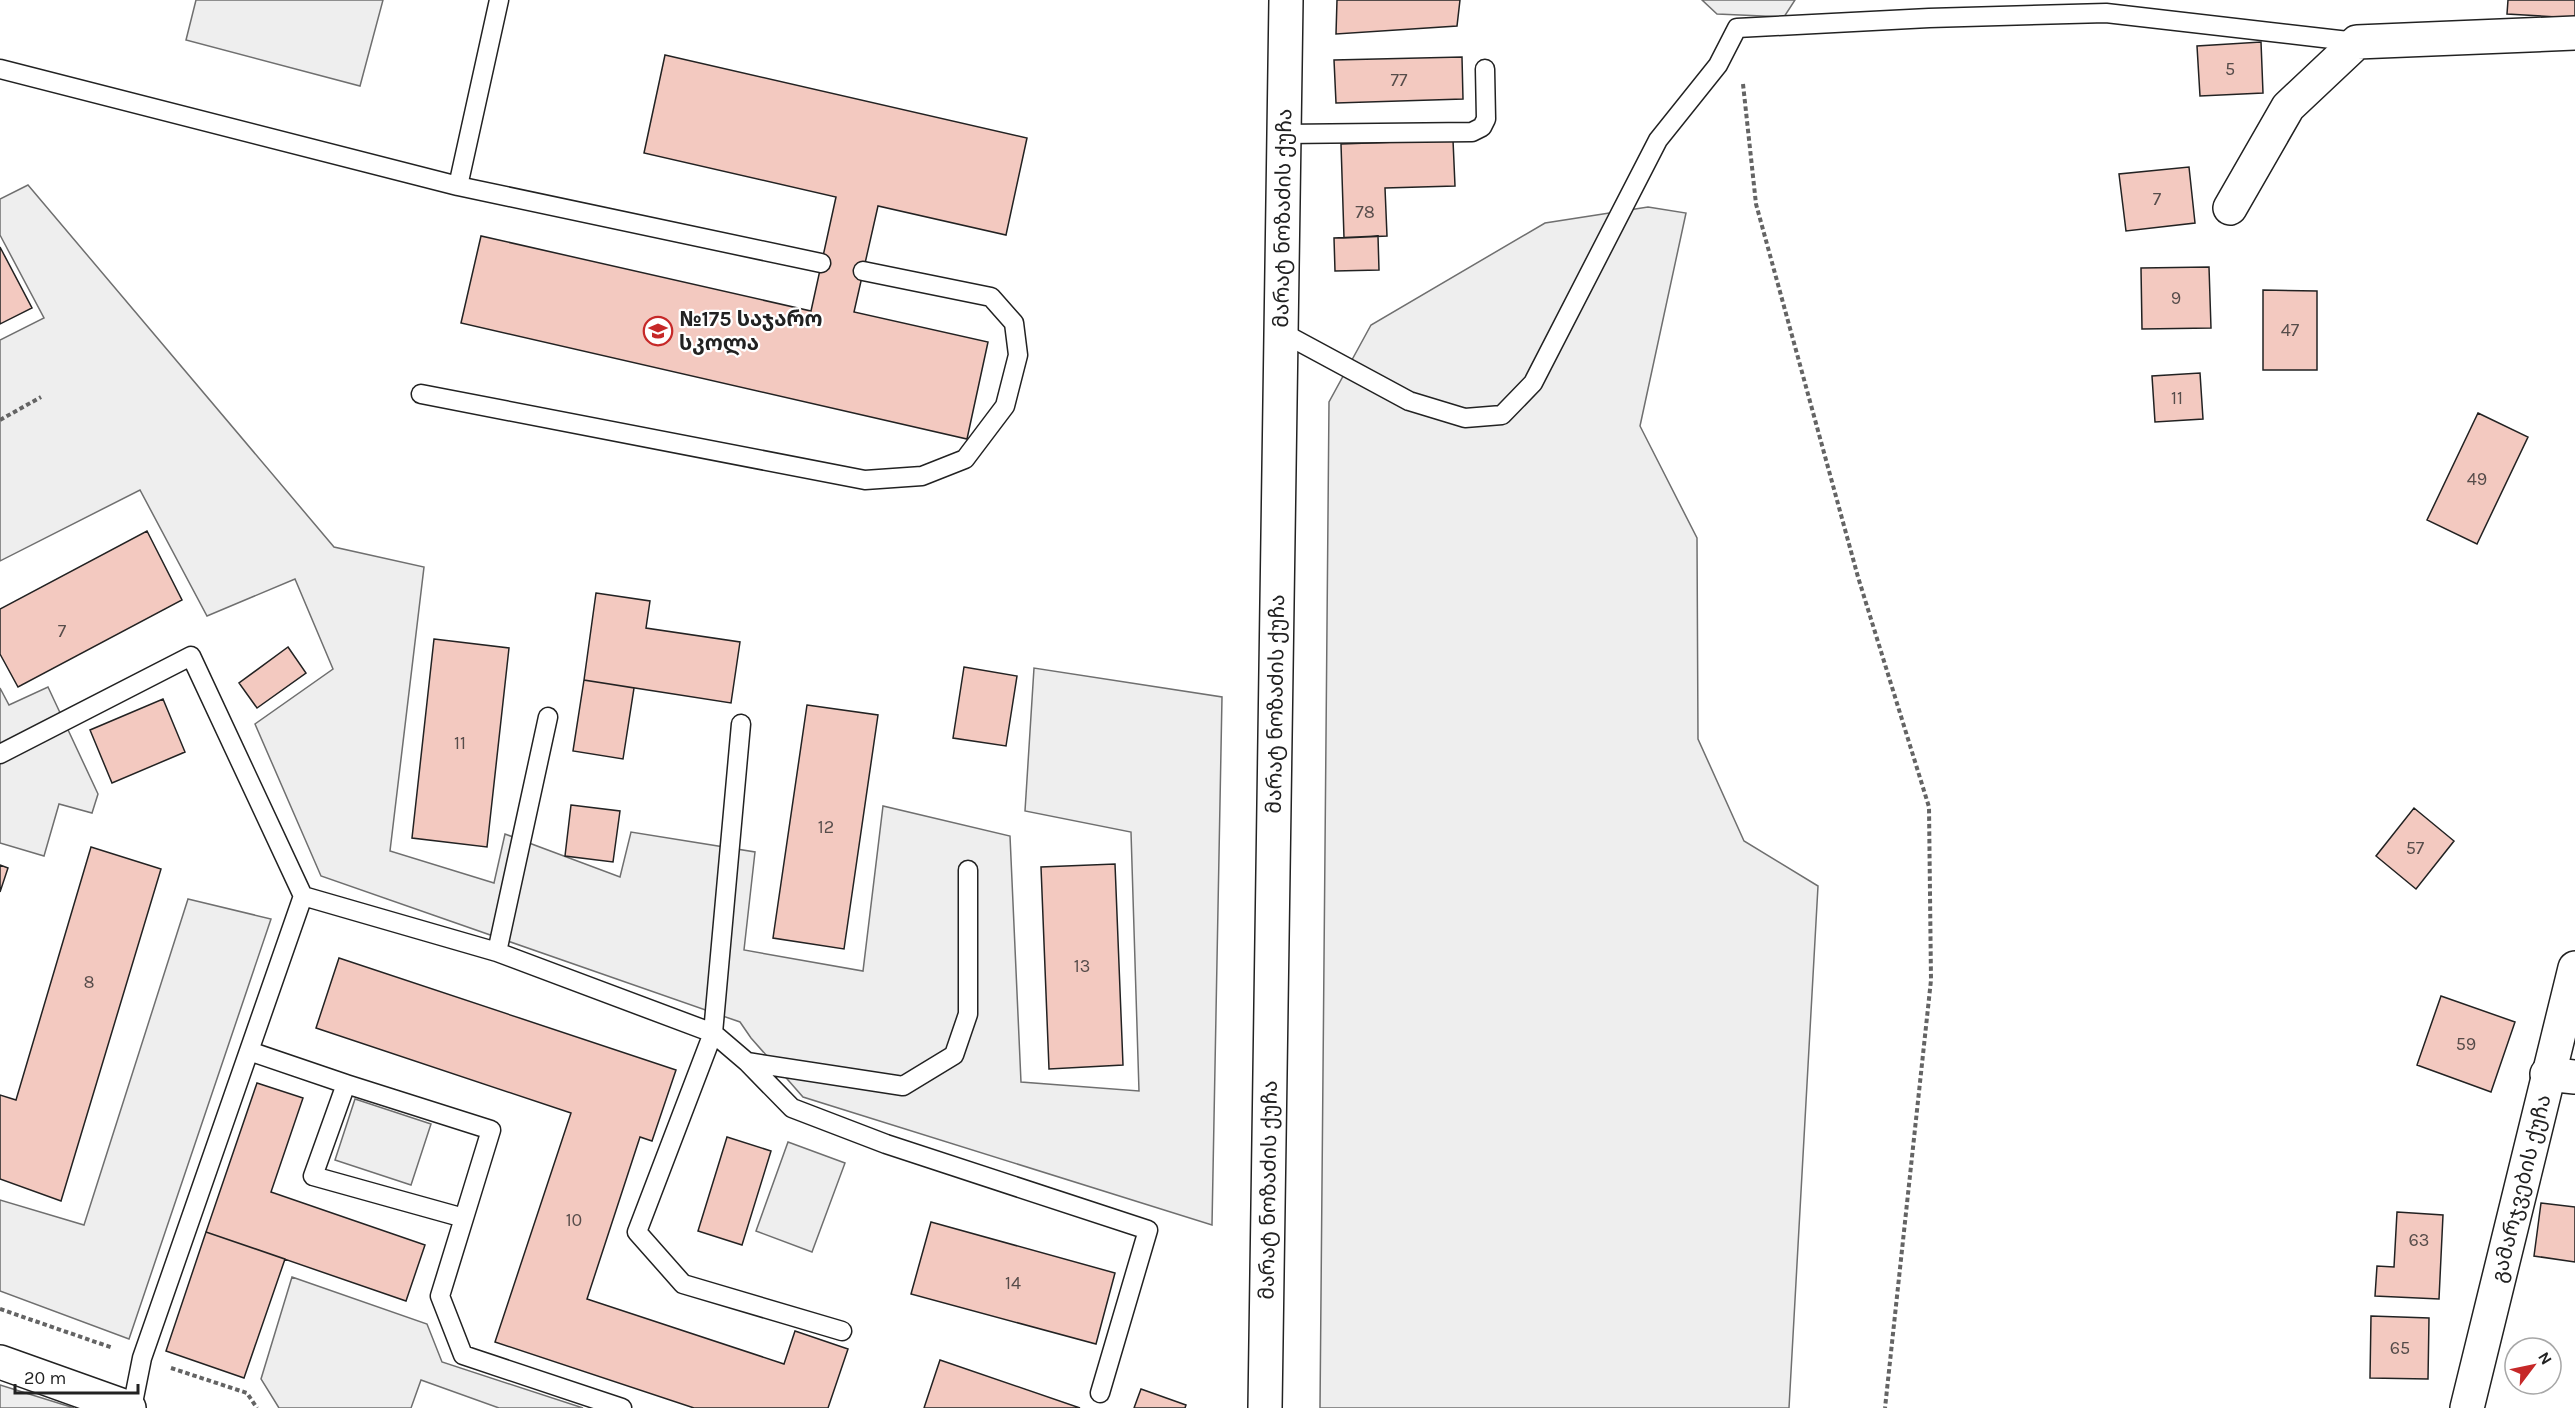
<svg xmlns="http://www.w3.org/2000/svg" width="2575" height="1408" font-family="Karla,'Noto Sans Georgian',sans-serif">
<rect width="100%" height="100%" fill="#fff"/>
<path fill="#eee" stroke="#6f6f6f" stroke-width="1.5" d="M196,0h187l-23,86 -174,-46z
M1702,0h93l-11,17 -67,-3z
M28,185l306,362 90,20 -34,284 104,32 11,-49 115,43 11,-45 124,20 -11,98 119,21 20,-165 127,30 11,246 118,9 -8,-259 -106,-21 9,-143 188,29 -10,528 -409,-128 -52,-59 -11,-16 -419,-146 -66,-152 78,-55 -38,-90 -88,37 -67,-126 -140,71v-221l44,-22 -44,-83v-36z
M1648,207l38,6 -46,213 57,112 1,201 46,102 74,45 -29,522h-469l9,-1006 42,-77 174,-102z
M48,687l50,107 -6,19 -33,-9 -15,52 -44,-13v-155l9,17z
M188,899l83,20 -142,420 -129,-48v-91l84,25z
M355,1099l76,25 -20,61 -76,-25z
M788,1142l57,21 -33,89 -56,-21z
M292,1277l135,47 15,38 141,46h-84l-78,-28 -10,28h-132l-18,-29z
M0,1385l74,23h-74z"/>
<path fill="#f3c9c0" stroke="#222" stroke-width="1.5" d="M1337,0h123l-3,26 -121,8z
M2508,0h67v18l-68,-4z
M2261,42l2,51 -63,3 -3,-50z
M665,55l362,83 -21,97 -128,-29 -24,106 134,30 -21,97 -506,-116 20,-87 330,75 25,-114 -192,-44z
M1462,57l1,42 -127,4 -2,-43z
M1453,140l2,46 -70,2 2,48 -43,2 -3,-94z
M2189,167l6,56 -69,8 -7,-57z
M1378,236l1,34 -44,1 -1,-33z
M0,247l32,61 -32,16z
M2209,267l2,61 -69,1 -1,-61z
M2263,290l54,1v79h-54z
M2200,373l3,46 -48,3 -3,-46z
M2478,413l50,24 -51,107 -50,-24z
M147,531l35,69 -164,87 -18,-33v-45z
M596,593l54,8 -4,27 94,14 -9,61 -147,-23z
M434,639l75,9 -22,199 -75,-9z
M288,647l18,26 -49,35 -18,-25z
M964,667l53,9 -11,70 -53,-8z
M584,680l50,8 -11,71 -50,-8z
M163,699l22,53 -73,31 -22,-53z
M807,705l71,10 -34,234 -71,-11z
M571,805l49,6 -7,51 -48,-6z
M2414,808l40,33 -38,48 -40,-33z
M91,847l70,22 -100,332 -61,-22v-84l16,5z
M1115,864l8,201 -74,4 -8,-202z
M0,865l8,3 -8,24z
M339,958l337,112 -24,71 -12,-4 -53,162 197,65 11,-33 53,18 -20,59h-134l-199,-66 76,-229 -255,-85z
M2441,996l74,26 -24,70 -74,-27z
M257,1083l46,15 -32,94 154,53 -19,56 -200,-69z
M727,1137l44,14 -29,94 -44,-14z
M2541,1203l34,4v55l-41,-6z
M2397,1212l46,3 -4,84 -64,-3 2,-30 17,1z
M931,1222l184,51 -19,71 -185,-50z
M206,1232l79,27 -41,119 -78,-27z
M2371,1316l58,2 -1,61 -58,-1z
M940,1360l140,48h-156z
M1141,1389l45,16 -1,3h-51z"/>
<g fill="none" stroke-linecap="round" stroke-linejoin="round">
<g stroke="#222" stroke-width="21">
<path id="lane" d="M0,69l458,117 363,77
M1284,134l188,-2 10,-5 4,-8 -1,-50
M458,186l41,-186
M1283,333l126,68 56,17 37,-3 31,-32 125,-243 60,-75 19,-37 192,-10 177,-5 251,29
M421,394l444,86 57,-4 43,-17 40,-53 13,-51 -4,-32 -23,-26 -128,-26
M741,724l-28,309 -76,199 46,52 159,47
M0,754l191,-98 112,240
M497,952l51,-235
M249,1051l97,33 -33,92 151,42 -24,78 23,59 159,53
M747,1062l156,24 51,-31 14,-41v-144
M346,1084l145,46 -27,88
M132,1408l10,-50 161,-462 194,56 216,81 34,29 45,46 94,36 262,86 -48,163"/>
</g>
<g stroke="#222" stroke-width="36">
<g id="street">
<path d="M2230,208l58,-101 69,-65 218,-9"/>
<path d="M2547,1074l28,3"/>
<path id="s1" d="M2467,1408l108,-440"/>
</g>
</g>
<g stroke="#222" stroke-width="36">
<g id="secondary">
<path d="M0,1362l129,46"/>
<path id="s2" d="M1265,1408l21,-1408"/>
</g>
</g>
<path stroke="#646464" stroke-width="4" stroke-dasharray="4.5 3" stroke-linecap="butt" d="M1743,84l13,120 102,373 71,230 2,173 -46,428
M0,420l41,-23
M0,1309l113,39
M171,1368l76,25 10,15"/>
<use href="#lane" stroke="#fff" stroke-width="18"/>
<use href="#street" stroke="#fff" stroke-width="33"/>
<use href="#secondary" stroke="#fff" stroke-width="33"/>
</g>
<defs>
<g id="school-ring" transform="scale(1.5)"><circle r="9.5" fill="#fff" stroke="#c62828" stroke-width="1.5"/><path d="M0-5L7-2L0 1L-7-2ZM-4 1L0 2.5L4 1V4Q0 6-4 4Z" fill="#c62828"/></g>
</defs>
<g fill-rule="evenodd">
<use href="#school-ring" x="658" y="331"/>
</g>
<g text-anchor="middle" stroke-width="4.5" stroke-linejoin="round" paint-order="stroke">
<g font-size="18" fill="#564c4a">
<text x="2230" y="75">5</text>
<text x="1399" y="86">77</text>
<text x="2157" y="205">7</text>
<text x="1365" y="218">78</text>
<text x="2176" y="304">9</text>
<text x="2290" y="336">47</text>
<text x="2177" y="404">11</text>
<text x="2477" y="485">49</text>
<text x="62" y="637">7</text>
<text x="460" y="749">11</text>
<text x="826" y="833">12</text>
<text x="2415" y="854">57</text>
<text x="1082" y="972">13</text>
<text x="89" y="988">8</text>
<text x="2466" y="1050">59</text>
<text x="574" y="1226">10</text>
<text x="2419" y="1246">63</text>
<text x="1013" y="1289">14</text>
<text x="2400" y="1354">65</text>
</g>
<g font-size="21" fill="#222" stroke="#fff">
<text dy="7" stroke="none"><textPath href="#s2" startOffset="1190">მარატ ნოზაძის ქუჩა</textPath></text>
<text dy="7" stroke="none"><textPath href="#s2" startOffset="704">მარატ ნოზაძის ქუჩა</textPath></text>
<text dy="7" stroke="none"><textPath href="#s1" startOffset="226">გამარჯვების ქუჩა</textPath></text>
<text dy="7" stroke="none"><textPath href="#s2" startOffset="218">მარატ ნოზაძის ქუჩა</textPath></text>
</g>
<g font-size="21" font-weight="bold" fill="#222" stroke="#fff" text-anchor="start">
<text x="679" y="326">№175 საჯარო<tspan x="679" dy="24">სკოლა</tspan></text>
</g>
</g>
<g transform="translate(2533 1366) rotate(58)"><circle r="28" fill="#ffffff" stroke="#a7a7a7" stroke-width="1.5"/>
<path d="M0-4.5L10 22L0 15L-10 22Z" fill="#c62828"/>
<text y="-9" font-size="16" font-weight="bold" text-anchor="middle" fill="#222222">N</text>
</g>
<path d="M15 1384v9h123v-9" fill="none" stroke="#222222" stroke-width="3"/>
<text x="24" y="1384" font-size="18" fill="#222222" stroke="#ffffff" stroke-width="4.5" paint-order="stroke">20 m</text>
</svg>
